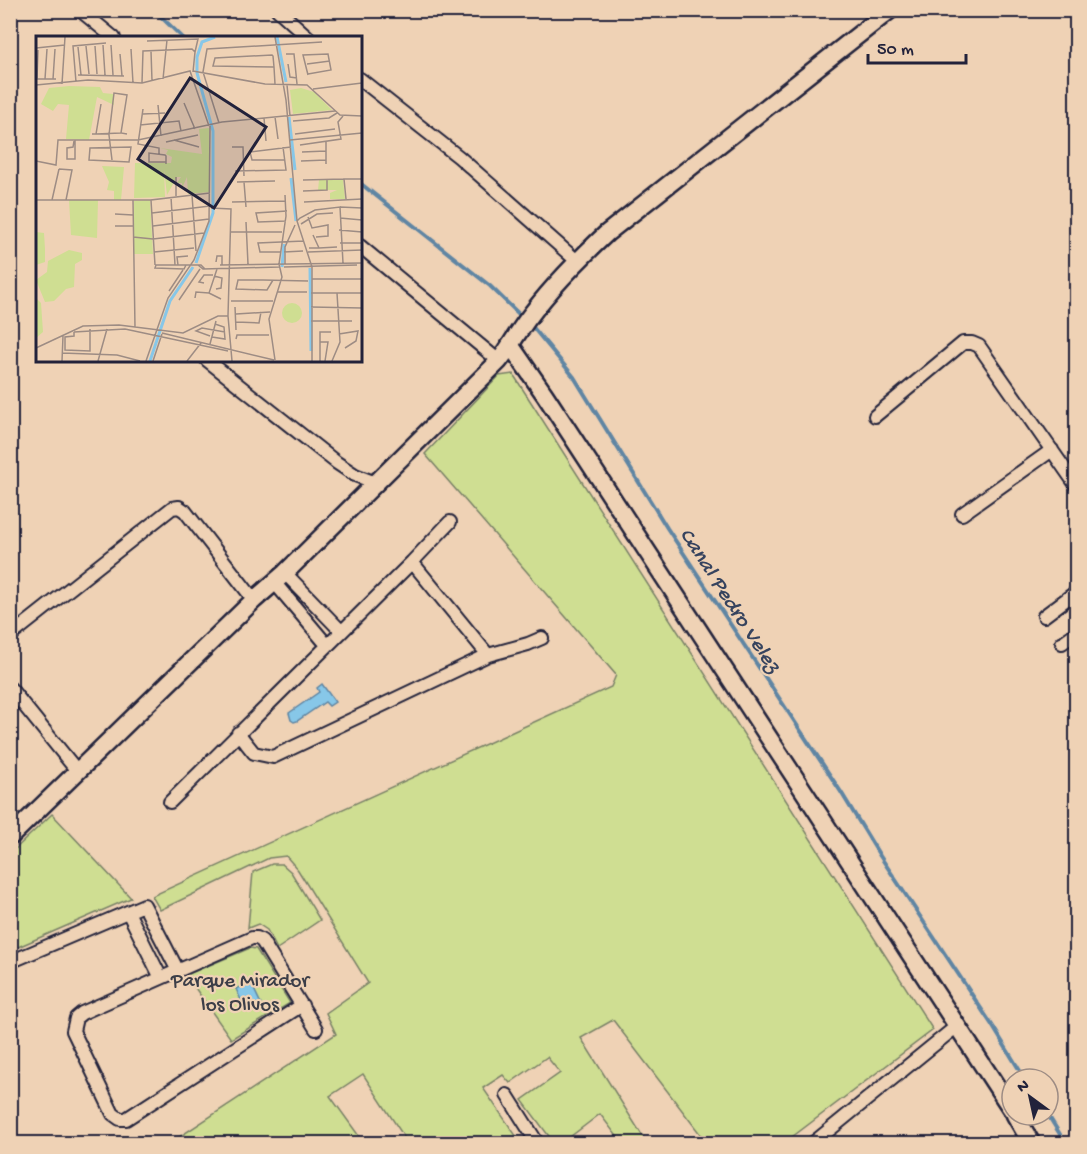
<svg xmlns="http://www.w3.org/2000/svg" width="1087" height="1154" font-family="'Gochi Hand',sans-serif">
<rect width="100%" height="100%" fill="#efd2b5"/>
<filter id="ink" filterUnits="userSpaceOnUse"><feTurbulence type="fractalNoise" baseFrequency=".0167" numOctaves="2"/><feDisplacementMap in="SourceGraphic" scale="12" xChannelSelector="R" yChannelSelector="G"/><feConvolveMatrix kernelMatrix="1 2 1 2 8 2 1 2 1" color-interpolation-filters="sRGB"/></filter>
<g filter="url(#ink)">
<path fill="#cfde92" stroke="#788066" stroke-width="1.5" d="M513,374l420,656 -149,113h-77l-94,-123 -32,18 66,105h-25l-22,-29 -38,29h-8l-32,-43 38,-27 -13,-16 -37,26 -7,-8 -20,13 38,55h-113l-45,-69 -33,22 34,47h-194l166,-109 -10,-21 42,-30 -70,-113 -12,-14 -17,2 -109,52 -8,-14 459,-209 5,-12 -191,-221 74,-78z
M52,814l79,84 -120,52v-97z
M272,864h10l9,8 29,48 -43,29 -10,-19 -9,-6 -10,4 5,-56z
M250,948l6,1 34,54 -59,36 -45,-64z"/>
<path fill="#87c7e8" stroke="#5f85a3" stroke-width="1.5" d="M322,684l13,18 -6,4 -4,-4 -28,19 -3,1 -3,-2 -2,-7 30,-21 -2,-4z
M251,983l10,21 -15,7 -10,-22z"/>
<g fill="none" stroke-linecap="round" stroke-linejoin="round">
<path stroke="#5f85a3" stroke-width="4" d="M154,10l29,28
M360,183l130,103 33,32
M531,325l43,52 93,151 174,264 39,64 112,169 33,54
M1048,1115l18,29"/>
<g stroke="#22223b" stroke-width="16">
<path id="street" d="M80,10l34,28
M278,10l31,28
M360,79l99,78 118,104
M360,246l139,115
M207,360l130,103 18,12 21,8
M875,416l88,-73h9l7,3 97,139
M962,514l90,-64
M412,562l76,93
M285,573l56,58
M274,582l53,63
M1044,616l32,-24
M10,636l162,-128 7,-1 6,4 69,89
M1062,643l14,-10
M10,688l68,84
M238,733l16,20 19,4 215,-102 40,-11 14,-6
M170,802l242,-240 38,-40
M128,912l33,66
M10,962l134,-57 34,66
M302,1005l-176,114h-6l-7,-5 -40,-83 3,-13 6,-5 170,-75h5l5,3 54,88
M507,1095l31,49
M812,1144l145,-118"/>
</g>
<g stroke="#22223b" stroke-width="21">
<path id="secondary" d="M511,346l34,49 467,715
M10,837l244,-237 31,-27 214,-212c8,-10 14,-21 21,-31 24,-36 56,-68 87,-97l283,-223
M1015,1115l17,29"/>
</g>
<use href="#street" stroke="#efd2b5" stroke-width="12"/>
<use href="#secondary" stroke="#efd2b5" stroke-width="16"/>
</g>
</g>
<g text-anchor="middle" stroke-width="4.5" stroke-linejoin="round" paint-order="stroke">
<g font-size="21" fill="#3c3e48" stroke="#efd2b5">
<text x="240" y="986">Parque Mirador<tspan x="240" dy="24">los Olivos</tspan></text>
</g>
<g font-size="22" font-style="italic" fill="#36435e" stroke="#efd2b5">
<text transform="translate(732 599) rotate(57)" y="8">Canal Pedro Velez</text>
</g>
</g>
<g transform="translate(36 36)">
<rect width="326" height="326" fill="#efd2b5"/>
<path d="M33,50l31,1 3,6 10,1 1,11 -17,-8 -8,43 -23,-1 3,-34 -11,-1 -5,7 -12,-7 8,-16zM265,52l13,4 18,18 -39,4 -3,-24zM173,92v64l-21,2 -1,-17 -5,11v-5h-5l4,-6h-4l-10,18 -3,-26 1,28 -31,1 1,-35h36l1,-6 -6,-3 2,-4 -8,-2 42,6 -3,-25zM66,130l22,1 -3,33h-7v-9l-7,-1 2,-8zM307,143l2,20h-15v-6l7,-3h-19l1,-10zM33,164h29l-1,38 -26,-3zM114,164l3,54h-19v-53zM0,196l8,1 1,16v13l-9,3zM33,214l13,3v7l-7,4 -1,23 -8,2 -12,12 -9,1 -9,-22 11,-8 1,-11zM0,262l5,5 2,29 -7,6zM246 277a10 10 0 1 1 20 0a10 10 0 1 1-20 0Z" fill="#cfde92"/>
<path fill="none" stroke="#87c7e8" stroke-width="3" d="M241,1l9,45M253,81l6,53M255,142l5,43M160,227l17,-50v-82l-16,-58v-16l5,-15 13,-5M246,231l2,-23M274,232l1,83M114,325l20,-60 23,-34"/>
<path fill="none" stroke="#9d8c84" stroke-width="1.5" d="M239,1l11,63 11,121M111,5l51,-2 -3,13M67,9l2,30M75,9l2,30M50,10l3,28M59,10l2,28M42,11l3,28M0,12l29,-3M95,13l2,34M115,15l1,30M84,18l2,22M250,18h8l3,30M252,28l2,13 7,1M271,28l23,-3M238,31l-61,-1 2,-8 57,-3 1,1 1,11 1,17M157,35l72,13 42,1 33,30 22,1M42,39l46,1M272,39l-5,-20 25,-1 3,16 -23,4M0,43h20M1,43l1,-29M9,43l2,-30M17,43l2,-30M127,43l4,-39M40,46l-3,-36 33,-3M106,47l1,-32 49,-2 3,3 -2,20M26,48l3,-47M0,49l52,-5 54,3 48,-12 19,55M251,49l3,31M277,53l49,-6M148,67l11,26M122,69l3,31M107,73l-5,35 21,4v6M107,78l22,-1M239,81l3,22M228,82l2,23M257,85l36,-3 8,-5M183,87l-16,-51 4,-23 115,-7M104,89l39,-4 2,10M56,98h4l5,-30M60,98l25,-1M259,98l40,-5M138,104l25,7M254,104l72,-7M38,105l-1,6 -6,1v11h8v-19M130,106l32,-7M290,106v22M264,109l41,-6 -3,-17 5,-6M95,111l-2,15 -40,-2 1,-12zM196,111h11l1,29M266,116l24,-1M76,124l-3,-25 5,-42 13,2 -6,38 6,1M249,124h-33l-2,-8 41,-5M0,125l20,4 2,-25h80l84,-18 113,-11M265,125l25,-1M130,128v-8l-1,-1 -16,-2v9h17M23,133l13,1 -6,30M199,135l51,-1 -3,-23M267,144l41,-1M201,146l38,-1M208,146l2,25M267,155l24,-1v-10M156,159l4,56M140,160v-19M135,161l4,68M310,163l-2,-20h18M0,164h115M16,164l7,-31M97,164l2,127M196,166l54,-1M268,166l58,-3M304,171l22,1M175,172l20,1 -3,107 4,45M116,177l58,-7M79,178l18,1M272,181l4,11 16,-3v11l-12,1M304,182l22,2M250,185l-28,1 -2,-9 31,-2M210,186l2,42M265,188l16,-10 16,-1M79,190h18M117,190l56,-7M303,194l23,2M194,196h52M97,201l20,2 51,-6M304,207h22M273,212h10l-6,-13M283,212l18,-1M118,216l40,-4M245,216h-21l-2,-9 46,-2M248,216l19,-1M272,216l54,-2M180,226l1,-6h5v9M119,229l-4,-65 59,-7M142,229l-1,-8 11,-1M150,229l-2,4 -29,-1 1,-3h45l4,4M162,229l5,4 76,-2M184,229l142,-2M249,229v-18l10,-22M248,231l73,-2M181,233l-8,24 12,6M178,240l8,2 -1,10 -5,1M276,243h50M237,244l-6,10 -31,-1 2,-9h25l45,1M168,247l-5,-1 5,-7h9M133,255l14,-21M241,256h30M275,257h51M159,262l1,-6 13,1M143,264l21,-31M195,265h42M199,271l1,23M275,271l51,1M200,278l34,-2M275,285h41M200,286l23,1 2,-11M38,296l51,-3 103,22M38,296v4l-9,1v13l25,1v-22M126,297l112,27M303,298l19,-3 -2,10 -11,7M174,300l-14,-5 6,-3 23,4M176,301l13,2 -1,-12 -9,-3M200,303l1,-4h32M284,306v-10h11M174,308l6,-23M0,312l47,-22 36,-1 64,8 35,-17h10M26,317l55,2 23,6M239,324l-6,-41 13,-42 -3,-13 7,-48 -1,-21M26,325l1,-25M62,325l9,-32M110,325l22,-63 26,-38 15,-39 1,-95M117,325l9,-27M151,325l14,-18M276,325v-94l-15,-46 3,-3 15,-8 25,-3 3,56M284,325v-19h8l-3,19M296,325l8,-19 -3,-49"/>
<path fill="#22223b" fill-opacity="0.15" stroke="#22223b" stroke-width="3" d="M154,42l76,49 -52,81 -76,-49z"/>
<rect width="326" height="326" fill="none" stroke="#22223b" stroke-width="3"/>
</g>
<rect width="1087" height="1154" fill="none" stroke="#efd2b5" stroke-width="36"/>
<rect x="18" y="18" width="1051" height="1118" fill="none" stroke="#22223b" stroke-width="2" filter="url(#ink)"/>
<g transform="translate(1030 1097) rotate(327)"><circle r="28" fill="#efd2b5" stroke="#9d8c84" stroke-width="1.5"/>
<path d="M0-4.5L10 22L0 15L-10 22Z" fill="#22223b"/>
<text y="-9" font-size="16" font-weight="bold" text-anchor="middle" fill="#22223b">N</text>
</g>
<path d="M868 54v9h98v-9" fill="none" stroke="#22223b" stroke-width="3"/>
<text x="877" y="54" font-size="18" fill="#22223b" stroke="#efd2b5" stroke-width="4.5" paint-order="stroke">50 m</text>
</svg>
